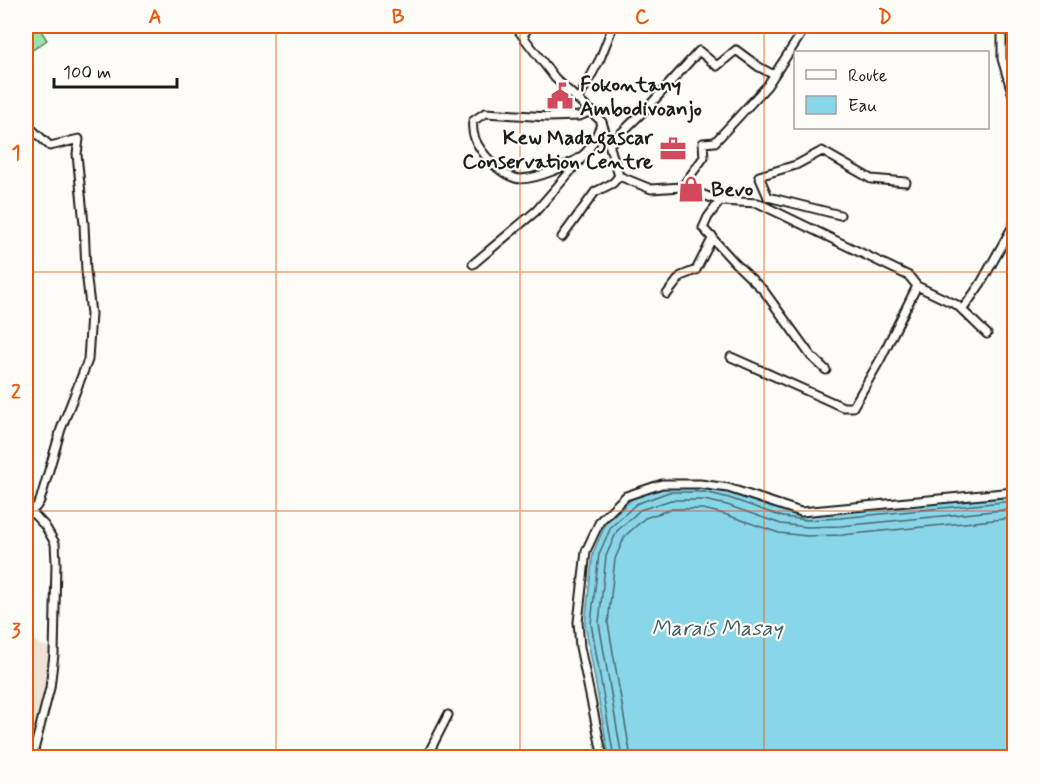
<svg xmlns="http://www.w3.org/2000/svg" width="1040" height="783" font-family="Mynerve,sans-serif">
<rect width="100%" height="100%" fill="#fdfcf7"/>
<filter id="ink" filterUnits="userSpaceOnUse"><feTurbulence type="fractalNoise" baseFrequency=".0167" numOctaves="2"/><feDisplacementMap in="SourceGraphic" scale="12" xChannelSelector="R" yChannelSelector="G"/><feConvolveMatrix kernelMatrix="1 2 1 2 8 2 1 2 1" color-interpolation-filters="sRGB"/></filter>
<g filter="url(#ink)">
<path fill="#f1e2d5" d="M26,636l24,13v12l-6,28 -17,67 -1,-1z"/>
<path fill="#9de1ac" stroke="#5c7e64" stroke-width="1.5" d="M26,26h12l9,14 -16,11 -5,-3z"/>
<path fill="#8ad6e9" stroke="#5e8c97" stroke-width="1.5" d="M1007,26h7v55c-4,-16 -11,-39 -7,-55z
M668,486h37l26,6 54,19 22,3 33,-1 174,-18v262h-405l-24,-133 8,-71 13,-30 27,-25z"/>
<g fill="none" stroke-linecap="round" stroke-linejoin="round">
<path stroke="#48666e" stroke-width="1.5" d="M614,758l-23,-135 8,-69 12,-27 25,-23 33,-12h36l24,6 54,19 24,3 33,-2 174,-17
M622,758l-23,-135 7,-67 11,-25 23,-21 31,-10h33l23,5 54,19 26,3 34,-1 173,-17
M631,758l-23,-135 7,-64 10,-23 20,-18 27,-9h31l21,5 55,19 28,3 35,-1 172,-17"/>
<g stroke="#1c1c1c" stroke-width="11">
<path id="street" d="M515,26l40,52 47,44 17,54 32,13 31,-2 38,14 38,2 151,73 8,10 40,19 30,29
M1002,26v33l12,40
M523,36l6,-10
M578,100l22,-41 13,-33
M592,111l-13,5 -31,1 -63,-4 -12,8c-2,14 4,24 12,34 9,10 17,19 30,23 14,5 63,-15 72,-27 7,-7 11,-20 15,-29
M26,124l24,22 29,-7 -2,15 7,70 2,47 5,43 -3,46 -27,69 -21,72 -4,6 -10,9
M610,144l38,-37 51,-56 18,15 19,-16 23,17 15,8
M682,187l22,-30 -1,-14 12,-1 52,-56 38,-58
M720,201l-12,16 -5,11 32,35 29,28 47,65 15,14
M840,215l-72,-18 -9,-21 37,-11 26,-14 49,28 35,3
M562,237l33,-45 18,-9 6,-7
M473,264l63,-53 47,-54
M667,294l14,-18 15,-6 17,-33
M963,309l18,-26 33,-59
M731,357l112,50h10l27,-47 37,-74
M26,506l19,20 10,17 1,20 -2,91 -4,34 -18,70
M426,758l22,-43
M603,758l-23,-111 -2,-25 8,-71 14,-30 26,-25 36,-12h38l28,4 73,24 213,-20"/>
</g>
<use href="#street" stroke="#fdfcf7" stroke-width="7"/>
</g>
</g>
<path fill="none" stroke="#e8590c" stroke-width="1.5" stroke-opacity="0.55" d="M276,26v732M520,26v732M764,26v732M26,272h988M26,511h988"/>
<defs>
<g id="civic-bare" transform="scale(2.07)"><path d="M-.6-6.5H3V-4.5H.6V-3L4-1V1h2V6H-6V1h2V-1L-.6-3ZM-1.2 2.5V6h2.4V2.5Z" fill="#d1495b" stroke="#fdfcf7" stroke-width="2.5" paint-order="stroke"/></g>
<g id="office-bare" transform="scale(2.07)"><path d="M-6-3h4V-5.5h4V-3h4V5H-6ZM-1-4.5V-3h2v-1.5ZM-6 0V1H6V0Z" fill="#d1495b" stroke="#fdfcf7" stroke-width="2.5" paint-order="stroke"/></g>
<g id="shop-bare" transform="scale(2.07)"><path d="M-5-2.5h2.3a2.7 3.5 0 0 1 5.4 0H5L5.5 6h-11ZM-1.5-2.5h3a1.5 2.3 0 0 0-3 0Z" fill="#d1495b" stroke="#fdfcf7" stroke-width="2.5" paint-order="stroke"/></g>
</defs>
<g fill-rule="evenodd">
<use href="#civic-bare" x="560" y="96"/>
<use href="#office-bare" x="673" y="149"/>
<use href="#shop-bare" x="691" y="189"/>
</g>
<g text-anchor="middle" stroke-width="4.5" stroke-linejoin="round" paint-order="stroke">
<g font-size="21" font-weight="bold" fill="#1c1c1c" stroke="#fdfcf7" text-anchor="start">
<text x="580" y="91">Fokontany<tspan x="580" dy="24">Ambodivoanjo</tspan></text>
<text x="653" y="144" text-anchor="end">Kew Madagascar<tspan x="653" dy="24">Conservation Centre</tspan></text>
<text x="711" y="196">Bevo</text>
</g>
<g font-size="22" font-style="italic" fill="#425d64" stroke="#fdfcf7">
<text x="717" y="635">Marais Masay</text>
</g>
</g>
<rect width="1040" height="783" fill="none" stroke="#fdfcf7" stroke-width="66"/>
<rect x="794" y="51" width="195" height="78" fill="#fdfcf7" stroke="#a3a29f" stroke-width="1.5"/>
<rect x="806" y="70" width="30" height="9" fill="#fdfcf7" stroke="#a3a29f" stroke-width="1.5"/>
<text x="848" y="81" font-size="18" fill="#1c1c1c">Route</text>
<rect x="806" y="96" width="30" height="18" fill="#8ad6e9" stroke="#a3a29f" stroke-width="1.5"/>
<text x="848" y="111" font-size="18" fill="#1c1c1c">Eau</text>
<path d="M54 78v9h123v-9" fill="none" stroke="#1c1c1c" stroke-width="3"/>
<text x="63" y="78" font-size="18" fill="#1c1c1c" stroke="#fdfcf7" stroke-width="4.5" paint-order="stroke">100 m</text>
<rect x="33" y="33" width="974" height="717" fill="none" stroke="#e8590c" stroke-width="2"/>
<g font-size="20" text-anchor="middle" font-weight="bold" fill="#e8590c">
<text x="155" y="23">A</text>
<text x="398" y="23">B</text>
<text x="642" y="23">C</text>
<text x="885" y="23">D</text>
<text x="16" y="159">1</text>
<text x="16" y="398">2</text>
<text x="16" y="637">3</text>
</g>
</svg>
